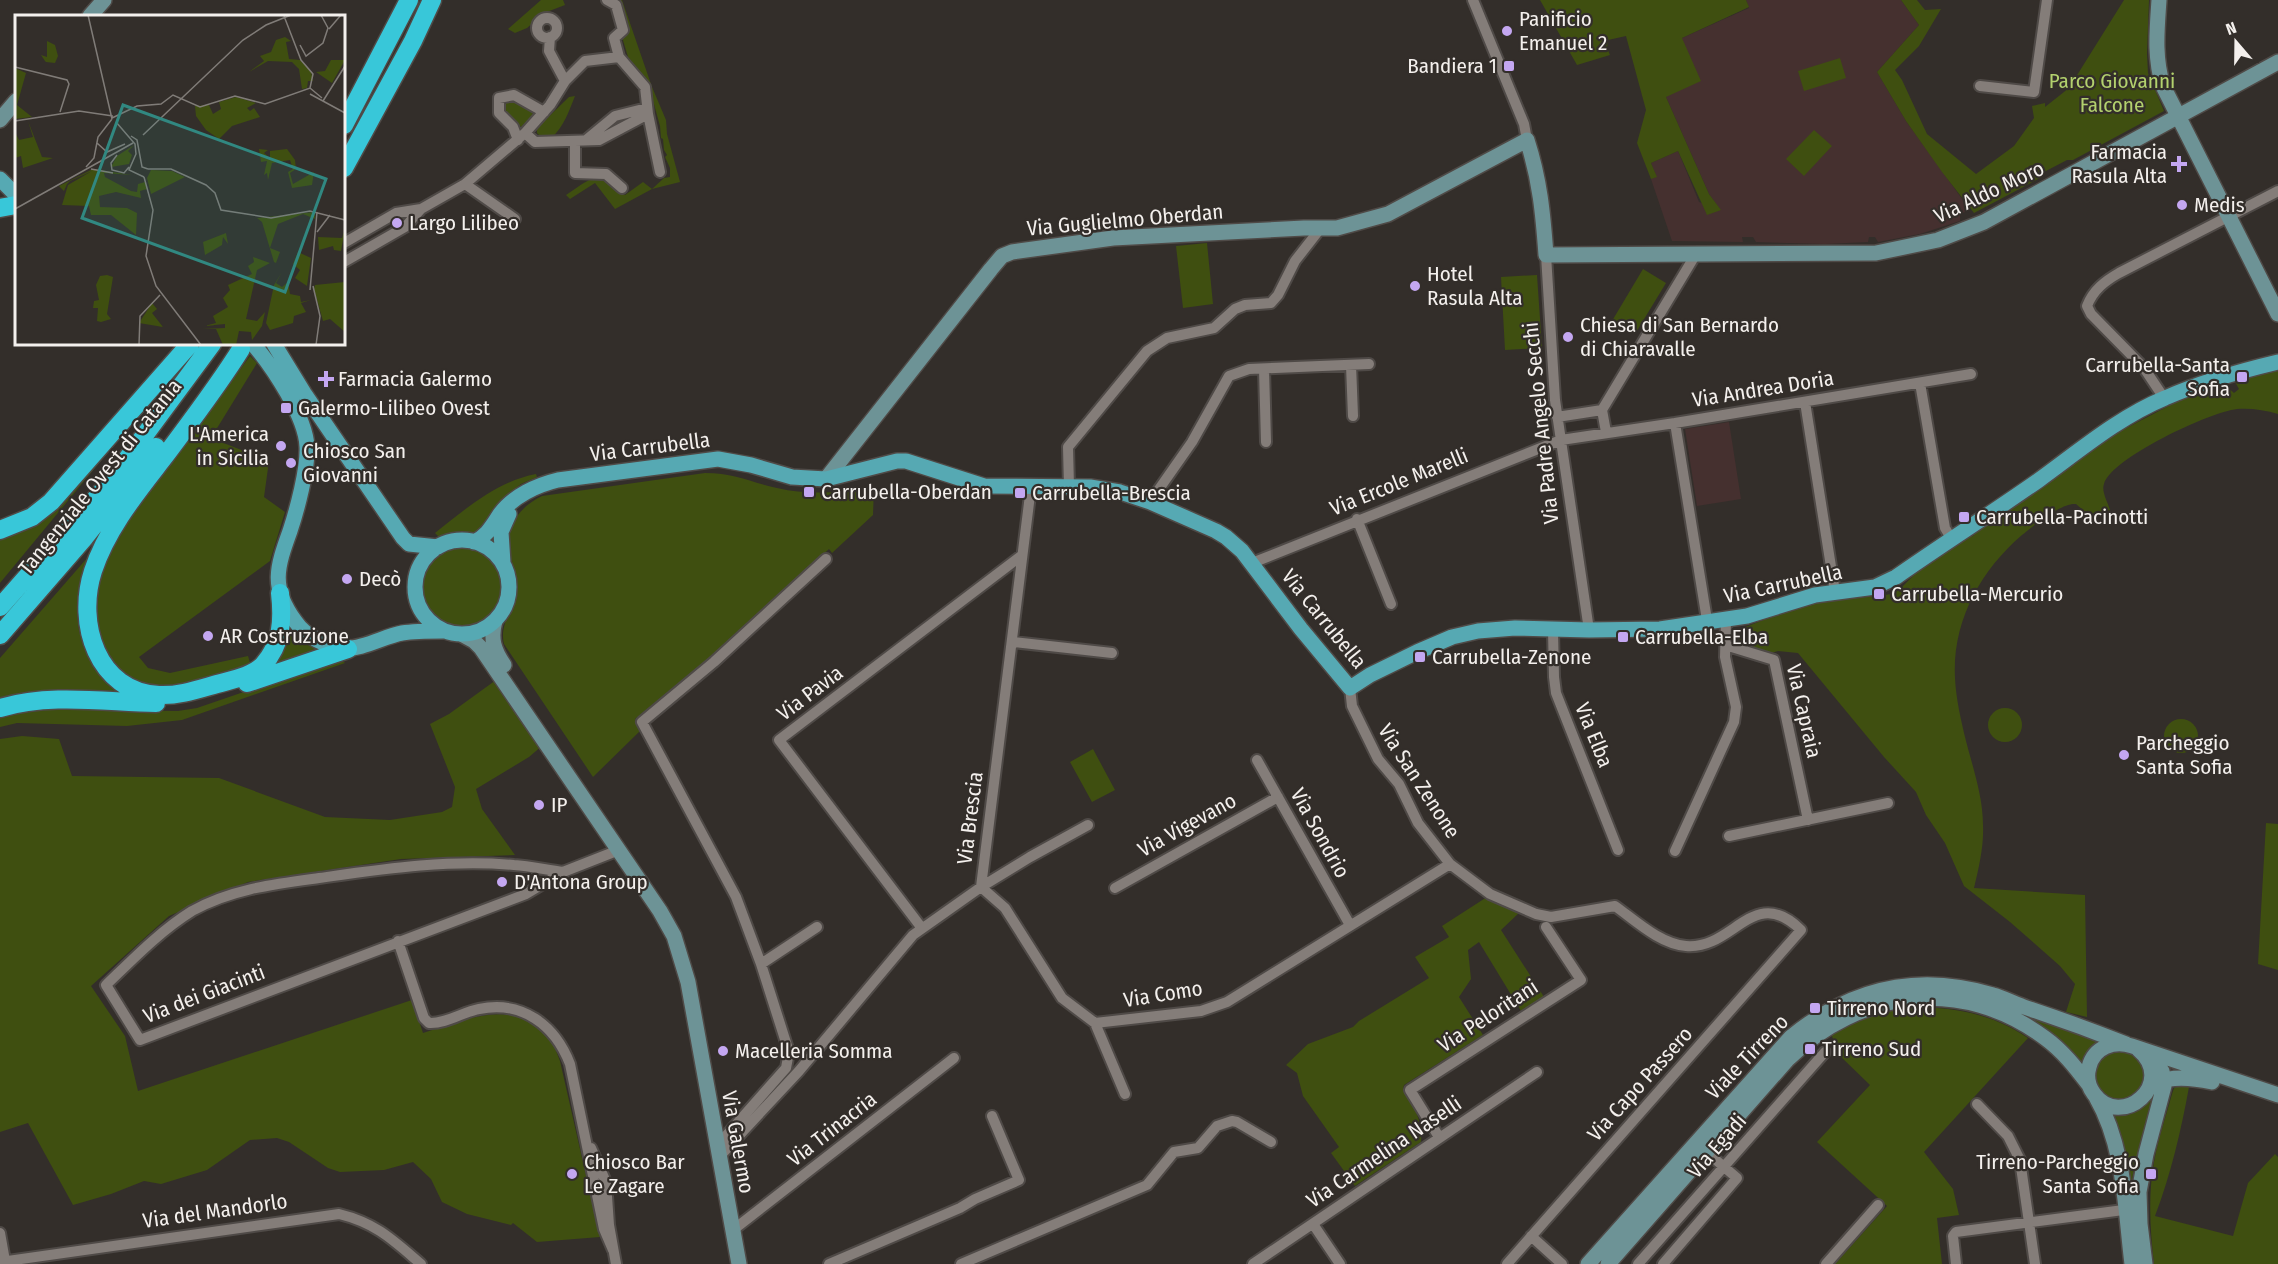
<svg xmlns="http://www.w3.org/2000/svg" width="2278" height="1264" font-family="'Fira Sans Condensed',sans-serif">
<rect width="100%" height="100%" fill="#332e2a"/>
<path fill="#45302f" d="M1746,0h155l18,25 -42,47 29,49 64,89 -10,4v7l-40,13 -42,8 -3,-5h-6l-1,5 -43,2 -69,-2 -3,-5h-11l1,5 -71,-1 -21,-62 5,-3 -5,-13 27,-12 21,51 21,8 -11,-16 -43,-97 16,-59 67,-30z
M1729,422l12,77 -44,7 -12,-77z"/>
<path fill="#3f4f10" d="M541,0h22l2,5 -21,8 -17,15 -12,5 -7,-4z
M619,0h3l30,87 14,33 1,14 13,48 -28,7 -37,20 -20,-26 -25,16 -4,-4c31,-21 28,-23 59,0l18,-13 9,7 12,-11 6,-1v-9l-5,-11 2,-2 -3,-5 -1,-11 -2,-1 -1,-12 -8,-29v-10l-24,-30 -6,-20 5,-4v-8z
M1540,0h206l3,7 -67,31 19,43 -35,16 43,97 12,16 -14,5 -29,-64 -27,12 6,14 -6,2 -14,-36 9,-33 -20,-74 -18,4 -1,8 3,7 -33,10z
M1901,0h16l8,10 16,-1 -22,37 -24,24 7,10 25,54 49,40 38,-28 20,-28 -2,-12 13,-3v4l24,-19 55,-88h25l-2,54 1,19 16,38 -91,49h-6l-23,12 -2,5 -68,36 -32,-41 -36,-51 -29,-49 42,-47z
M1840,58l6,20 -42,13 -6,-20z
M575,96c-6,15 -11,31 -24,42l-10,-1 -4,-4v-5l32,-31z
M513,99l19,10 1,6 -12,12 -16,-15 1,-11z
M1814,130l18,16 -28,30 -18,-17z
M1207,243l6,61 -30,4 -7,-62z
M1643,269l23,14 -31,51 -23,-13z
M1537,275l5,73 -37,2 -4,-73z
M250,356l7,7 -46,75 58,23 -5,36 21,15 -15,49 -131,96 9,11 22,5 78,-17 3,10 -80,22 -34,-5 -14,-9 -14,-15 -12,-27 -1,-41 16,-43 13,-22z
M2278,370v44c-13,-4 -27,-6 -41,-5 -27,3 -126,49 -133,75 -3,7 4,19 6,26l-24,9 -3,-9 -7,-6c-14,-2 -43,22 -54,31 -42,36 -70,87 -67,143 1,21 6,42 11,63 7,27 17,56 17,84 1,21 -4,42 -9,63l111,7 2,122 -21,-5 9,-28 -15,-18 -50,-44 -46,-36 -19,-43 -19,-28 -10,-23 -32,-35 -86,-104 -20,-2 -10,3 -17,-4 -14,-13 -2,-6 64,-25 18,-5 62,-5 12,-2 9,-5 21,-21 45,-31 7,-1 7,-9 65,-41 36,-31 30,-19 69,-36 45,-15 9,8 5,-4 -4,-7 34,-11z
M128,425l-9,14 -119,144v-45l34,-13z
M705,473c29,0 45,9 72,15 34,8 63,4 97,0l-1,27 -41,38 -3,-4 -103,95 -91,75 5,12 -47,46 -89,-133c-5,-18 9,-35 12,-53 2,-11 -3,-20 -5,-31 -7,-29 4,-51 31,-64z
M536,474l1,3 -16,7 -16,13 -21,32 -12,6 -16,-3 -17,5 -4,-4c30,-24 63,-52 101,-59z
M419 587a42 42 0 1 1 84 0a42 42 0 1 1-84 0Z
M88,557c0,10 -7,24 -9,35 -7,43 9,77 43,101l-75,-2 -47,9v-42z
M291,631l27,19 -42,15 13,-26z
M340,659l5,4 -163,57 -55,6 -110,-3 -17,4v-9c57,-16 119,-7 178,-7l19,-3z
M496,680l47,65 -14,12 -53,32 6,20 33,46 -114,4 -153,23 -79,34 -78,70 34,50 13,55 274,-91 11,33c42,-13 94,-38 128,7 4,6 6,14 9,21l40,176 -63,5 -24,-19 -2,2 -44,-11 -25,-12 -11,-23 -18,-17 -29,8 -44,2 -12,-4 -39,-26 -12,-4 -27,2 -43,30 -46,14 -17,-3 -33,13 -38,11 -45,-82 -28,9v-393l22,-3 37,3 13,37 147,2 106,39 65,3 52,-8 10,-5 3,-20 -25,-63 19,-10z
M1988 725a17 17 0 1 1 34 0a17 17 0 1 1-34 0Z
M2164 736a17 17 0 1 1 34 0a17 17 0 1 1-34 0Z
M1093,749l22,41 -23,12 -22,-40z
M2266,823l12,1v146l-20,-6z
M1487,897l33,15 -19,18 43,67 -23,14 -42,-69 -11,8 3,29 -12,18 24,38 -79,50 -1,5c11,17 20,30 18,52l-66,44 -24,-33 8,-6 -36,-51 -6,-23 -11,-8 22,-21 45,-17 6,-6 70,-43 -14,-21 34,-20 -7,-11z
M1960,992l141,49 -18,26z
M1919,1007c41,1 75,8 109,31l-104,114 29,37 6,26 -22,3 5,46h-107l52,-58 -70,-64 53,-57 -32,-31 -7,-21c29,-16 56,-23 88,-26z
M2095 1075a25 25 0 1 1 50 0a25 25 0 1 1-50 0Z
M2180,1085l9,2c-8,44 -18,87 -34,129l78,20 15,-53 27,-29 3,3v107h-124c-4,-34 -6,-69 0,-102 4,-23 12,-46 18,-68l2,-6z
M2155,1091l-22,83 -2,12 -20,-74c24,3 29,-4 44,-21z"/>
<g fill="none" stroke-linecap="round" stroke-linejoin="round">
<g stroke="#4f4a47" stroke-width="14">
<path id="street" d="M1473,0l51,124 3,16
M537 28a10 10 0 1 1 20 0a10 10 0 1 1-20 0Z
M550,37l-1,14 16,30
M1980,86l54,6 13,-92
M648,114l12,58
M525,133l10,9 64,-2 49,-26 -3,-27 -26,-30 -5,-19 9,-8 -7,-25 -9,-5
M518,140l-5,-13 -14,-14v-15l15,-3 30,17
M586,140l29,-24 32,-8
M575,141v32l31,1 16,14
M465,184l50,35
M344,243l52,-30 25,-4 44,-25 60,-51 25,-28 15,-24 20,-20 34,-4
M1546,255l9,145 34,230
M344,262l61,-35 16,-18
M1351,365l2,51
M1264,369l2,73
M1920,383l25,145 6,10
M2164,398l-20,-30 -53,-54 -4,-8c6,-16 18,-25 32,-33l159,-82
M1805,402l30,190
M1602,410l94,-156
M1557,417l45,-7 4,22
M1675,423l32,197
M1069,487l-1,-40 79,-96 20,-13 47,-10 21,-19 10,-4 26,-2 7,-8 17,-34 25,-32
M1150,502l42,-60 37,-66 20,-7 120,-5
M1357,519l34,85
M1252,563l309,-123 114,-17 296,-49
M1553,630l1,47 2,16 62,157
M1013,642l99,11
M1725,645l49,15 34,160
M1350,688l2,18 26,53 21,25 19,39 32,41 40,30 46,20 15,3 64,-11c21,15 45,38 71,40 48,4 67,-63 115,-16l-294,334
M1257,760l93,165
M1729,836l159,-33
M1675,851l59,-129 2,-15 -11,-50 1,-37
M563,872c-16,-2 -33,-6 -49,-7 -65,-6 -131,4 -195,13 -44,6 -88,11 -127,33 -32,20 -59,48 -86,74l34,55 386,-146 37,-22 56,-22
M981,887l24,21 57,90 33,25 106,-12 26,-9 223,-138
M981,887l50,-400
M1115,888l163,-91
M921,927l-142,-187 242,-184
M398,941l26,77 5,5c17,1 34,-11 50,-14 43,-9 76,16 91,55l34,165 9,21
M761,964l56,-37
M1095,1023l30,71
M1977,1104l31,32 12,24 15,104
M1439,1137l-29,-47 171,-110 -35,-53
M717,1146l69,-78 3,-16 -28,-88 -25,-67 -94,-175 72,-60 112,-103
M591,1148l15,34 3,43 7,39
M719,1157l80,-86 114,-136 68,-48 49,-30 58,-32
M1313,1224l27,40
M733,1230l221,-172
M0,1233l5,28
M1531,1236l31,28
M0,1262l339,-48c37,9 54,26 82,50
M829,1264l131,-56 15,-9 44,-19 -27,-64
M961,1264l186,-79 27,-33 24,-4 19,-22 15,-5 5,1 34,20
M1253,1264l284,-192
M1638,1264l187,-212
M1663,1264l74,-86 -34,-29
M1826,1264l52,-59
M1956,1264l-3,-28 3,-4 175,-23"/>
</g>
<g stroke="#4f4a47" stroke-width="18">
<path id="secondary" d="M2159,0c-2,30 -5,57 4,86l115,228
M90,16l14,-16
M0,120l16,-19
M826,479l165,-210 11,-13 10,-4 101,-14 191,-10h33l51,-14 139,-74c13,40 16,74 19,115l330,-2 62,-13 46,-18 294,-160
M495,621c-5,18 -1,29 9,44
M463,635l11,6 7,7 179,263 14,25 14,46 51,282
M2138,1049c40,34 -17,82 -44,45 -6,-8 -8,-17 -5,-27 5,-20 25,-27 43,-21l146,49
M2156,1083c17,-8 38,-5 56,-1
M2096,1097c29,50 29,112 36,167
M1588,1264l203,-227c60,-49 126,-65 202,-42 11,3 22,9 34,13 33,11 66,23 99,36
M1608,1264l179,-204c72,-71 175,-84 258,-22 18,13 31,30 44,47
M2145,1264l-5,-40 -1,-32 7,-38 18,-68 -2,-15 -11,-12"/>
</g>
<g stroke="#4f4a47" stroke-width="18">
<path id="primary" d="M0,179l16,16
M253,344c20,23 53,73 54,103 1,22 -10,63 -17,84 -13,36 -20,56 5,90 11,16 31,26 50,27 16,2 40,-12 57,-15 13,-2 27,-2 41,-2
M274,344l30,49 99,145 6,6 29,3
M415 587a47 47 0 1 1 94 0a47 47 0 1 1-94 0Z
M474,542c13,-6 18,-16 26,-28 13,-18 37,-29 58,-34l160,-21 33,6 41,12 34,2 71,-18h9l78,25 106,1 30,5 30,10 66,29 10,6 16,14 59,78 49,59 20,-13 47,-23 35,-15 26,-6 37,-3 74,2 71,-1 87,-13 68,-21 60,-8 21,-10c47,-33 96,-64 143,-97 40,-29 80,-63 126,-82 36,-16 75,-27 113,-36
M503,563l-2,-31 8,-18"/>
</g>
<g stroke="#4f4a47" stroke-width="21">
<path id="highway" d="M344,125l65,-125
M344,168l69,-127 19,-41
M0,208l16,-3
M241,349c-23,37 -50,72 -76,107 -27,35 -58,72 -72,115 -17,52 4,121 66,124 20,1 40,-6 58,-11 14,-4 36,-8 46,-19 19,-21 20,-45 17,-72
M0,530l32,-13 19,-15 139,-158
M0,607l107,-121 105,-142
M0,635l85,-98 71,-90
M247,683l101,-34
M0,708c51,-15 104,-6 156,-5"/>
</g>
<use href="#street" stroke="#847d79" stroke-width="10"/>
<use href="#secondary" stroke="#6d9396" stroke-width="15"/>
<use href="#primary" stroke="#56a9b3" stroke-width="15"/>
<use href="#highway" stroke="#38c7d9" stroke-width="18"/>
</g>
<g fill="#c4a7f1" stroke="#332e2a" stroke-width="2">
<circle cx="1507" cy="31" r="6"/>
<rect x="1503" y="60" width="12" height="12" rx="3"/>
<path d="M2176 155h6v6h6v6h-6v6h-6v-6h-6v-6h6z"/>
<circle cx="2182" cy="205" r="6"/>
<circle cx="397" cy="223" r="6"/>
<circle cx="1415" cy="286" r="6"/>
<circle cx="1568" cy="337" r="6"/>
<rect x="2236" y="371" width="12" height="12" rx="3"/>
<path d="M323 370h6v6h6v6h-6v6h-6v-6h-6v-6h6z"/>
<rect x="280" y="402" width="12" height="12" rx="3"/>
<circle cx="281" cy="446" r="6"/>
<circle cx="291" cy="463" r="6"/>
<rect x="803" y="486" width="12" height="12" rx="3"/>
<rect x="1014" y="487" width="12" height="12" rx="3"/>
<rect x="1958" y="511" width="12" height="12" rx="3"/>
<circle cx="347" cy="579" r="6"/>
<rect x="1873" y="588" width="12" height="12" rx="3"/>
<circle cx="208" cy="636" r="6"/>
<rect x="1617" y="631" width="12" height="12" rx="3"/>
<rect x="1414" y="651" width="12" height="12" rx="3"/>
<circle cx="2124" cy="755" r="6"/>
<circle cx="539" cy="805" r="6"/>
<circle cx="502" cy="882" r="6"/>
<rect x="1809" y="1002" width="12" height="12" rx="3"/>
<rect x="1804" y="1043" width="12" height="12" rx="3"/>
<circle cx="723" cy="1051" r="6"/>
<circle cx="572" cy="1174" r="6"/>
<rect x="2145" y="1168" width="12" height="12" rx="3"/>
</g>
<g text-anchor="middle" stroke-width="4.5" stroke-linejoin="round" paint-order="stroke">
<g font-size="21" fill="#f4f0ed" stroke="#332e2a" text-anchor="start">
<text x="1519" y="26">Panificio<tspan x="1519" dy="24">Emanuel 2</tspan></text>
<text x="1497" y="73" text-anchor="end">Bandiera 1</text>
<text x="2167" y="159" text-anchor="end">Farmacia<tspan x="2167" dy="24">Rasula Alta</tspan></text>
<text x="2194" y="212">Medis</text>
<text x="409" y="230">Largo Lilibeo</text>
<text x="1427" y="281">Hotel<tspan x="1427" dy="24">Rasula Alta</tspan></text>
<text x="1580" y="332">Chiesa di San Bernardo<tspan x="1580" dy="24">di Chiaravalle</tspan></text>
<text x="2230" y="372" text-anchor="end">Carrubella-Santa<tspan x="2230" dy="24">Sofia</tspan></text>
<text x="338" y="386">Farmacia Galermo</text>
<text x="298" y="415">Galermo-Lilibeo Ovest</text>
<text x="269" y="441" text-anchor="end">L'America<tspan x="269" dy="24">in Sicilia</tspan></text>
<text x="303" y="458">Chiosco San<tspan x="303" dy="24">Giovanni</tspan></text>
<text x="821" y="499">Carrubella-Oberdan</text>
<text x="1032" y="500">Carrubella-Brescia</text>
<text x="1976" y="524">Carrubella-Pacinotti</text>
<text x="359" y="586">Decò</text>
<text x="1891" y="601">Carrubella-Mercurio</text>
<text x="220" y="643">AR Costruzione</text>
<text x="1635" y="644">Carrubella-Elba</text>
<text x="1432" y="664">Carrubella-Zenone</text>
<text x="2136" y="750">Parcheggio<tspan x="2136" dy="24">Santa Sofia</tspan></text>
<text x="551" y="812">IP</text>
<text x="514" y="889">D'Antona Group</text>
<text x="1827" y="1015">Tirreno Nord</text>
<text x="1822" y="1056">Tirreno Sud</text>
<text x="735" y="1058">Macelleria Somma</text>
<text x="584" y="1169">Chiosco Bar<tspan x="584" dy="24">Le Zagare</tspan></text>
<text x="2139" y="1169" text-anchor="end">Tirreno-Parcheggio<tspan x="2139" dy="24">Santa Sofia</tspan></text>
</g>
<g font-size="21" fill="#b3d16e" stroke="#332e2a">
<text x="2112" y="88">Parco Giovanni<tspan x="2112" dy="24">Falcone</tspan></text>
</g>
<g font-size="21" fill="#f4f0ed" stroke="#332e2a">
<text transform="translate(1989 192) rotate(-25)" y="7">Via Aldo Moro</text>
<text transform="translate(1125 220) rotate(-5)" y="7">Via Guglielmo Oberdan</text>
<text transform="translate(1763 389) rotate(-9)" y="7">Via Andrea Doria</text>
<text transform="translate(1541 423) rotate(-96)" y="7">Via Padre Angelo Secchi</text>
<text transform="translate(650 447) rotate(-7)" y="7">Via Carrubella</text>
<text transform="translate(100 477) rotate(-51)" y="7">Tangenziale Ovest di Catania</text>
<text transform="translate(1399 482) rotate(-22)" y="7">Via Ercole Marelli</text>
<text transform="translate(1783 584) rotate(-12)" y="7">Via Carrubella</text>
<text transform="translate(1324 619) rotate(51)" y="7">Via Carrubella</text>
<text transform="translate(810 693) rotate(-37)" y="7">Via Pavia</text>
<text transform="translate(1804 711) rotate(77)" y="7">Via Capraia</text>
<text transform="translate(1594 735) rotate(68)" y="7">Via Elba</text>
<text transform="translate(1419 781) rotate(57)" y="7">Via San Zenone</text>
<text transform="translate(970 818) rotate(-83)" y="7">Via Brescia</text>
<text transform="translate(1187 825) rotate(-29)" y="7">Via Vigevano</text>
<text transform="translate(1320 833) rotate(61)" y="7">Via Sondrio</text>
<text transform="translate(204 994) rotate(-21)" y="7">Via dei Giacinti</text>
<text transform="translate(1163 994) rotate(-9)" y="7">Via Como</text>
<text transform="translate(1488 1016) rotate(-33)" y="7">Via Peloritani</text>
<text transform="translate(1747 1057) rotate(-46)" y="7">Viale Tirreno</text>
<text transform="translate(1640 1084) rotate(-48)" y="7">Via Capo Passero</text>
<text transform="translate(832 1129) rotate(-38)" y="7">Via Trinacria</text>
<text transform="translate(738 1142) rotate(80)" y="7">Via Galermo</text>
<text transform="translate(1717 1146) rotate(-49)" y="7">Via Egadi</text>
<text transform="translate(1384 1152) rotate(-34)" y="7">Via Carmelina Naselli</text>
<text transform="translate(215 1211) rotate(-8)" y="7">Via del Mandorlo</text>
</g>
</g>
<g transform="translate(15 15)">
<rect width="330" height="330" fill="#332e2a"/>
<path d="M270,22l6,4 -5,1 3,17 11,1 11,12 2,9h-5l-1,7 -5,1 -3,-20 -7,-7 -24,-1 -19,11 15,-11 -4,-5 11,-4 5,-12zM32,26l8,4 3,11 -3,7 -9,-1 -1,-1 -4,-6 6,2zM316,45h14l-13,23 -16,-11 9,-1zM0,53l11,5 -9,32 15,12 -17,2zM221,82l20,6 -9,5 3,3 4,-3 6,9 -28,9 -13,13 -13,-9 -10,-14 -1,-10 14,-1 4,9 8,-5 -2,-7zM13,106l14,36 11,1 -30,10 -2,-12 -6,2v-26l4,8 14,-3zM119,130l-6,6 4,4 -3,9 -18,3 6,-11zM244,134l9,1 -4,3 6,5v-7l17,-2 8,11 1,9 -6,4 3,11 21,-12 -2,13 -20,3 -4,-16 5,-3 -3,-9 -18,3 -4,17 -1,-7 -3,2 3,-14 -6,1zM78,154l39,6 -28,-2 1,4 26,14 6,1 1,-8 7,-2 2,7 -7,2 1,7 -25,-6 -17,4 1,11 27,1 10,5 -1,22 -25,-20h-20l-2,-9 -27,-1 6,-20 24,-14 -22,10 -3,3 -3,7 -5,-5zM136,155l21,1 13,6 -34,17 -4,-16zM300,197v7l-12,-5 -25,10 -8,24 10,4 -4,11 -2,-1 -12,-40 -5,-4zM330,214l-4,22 -7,-1 -1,-4 -14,4 -1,-13 24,1zM211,218l2,11 -5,-7 -1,8 -17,10 -2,-13zM283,237l13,6 -4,28 -12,-8 5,-8 -7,-6zM238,242l17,6 -13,7 -11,49 11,2 8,-9 -3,14 -10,14 -1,-8 -12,-1 -3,14h-13l-7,-16h-14l23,-1v-4l-21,2 12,-3 -3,-7 15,-9 -5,-9 7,-8 -2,-5 24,-11 -4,-8 6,-4zM267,257l-6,11 6,4 6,-5 2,12 10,2 1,6 10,-2 -10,3 5,9 -12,4 -1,7 -23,7 -4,-7 8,-38zM92,260l6,2 -6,37 4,5 -10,3 -4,-1 1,-13h-5l1,-7 5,-1 -3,-15 4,-9zM330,267v50l-15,-13 -7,2 -9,-32 1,-4zM137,288l5,6 -5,4 11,14 -24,-4z" fill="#3f4f10"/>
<path fill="none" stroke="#807c78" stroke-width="1.5" d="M73,0l24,104M269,1l17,44 12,14 -3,14M314,14l12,-14M285,30l6,11 17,-13 5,-15 -7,-13M0,52l52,13 2,4 -9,28M295,79l35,19M308,86l22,-35M97,103l25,-12 24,-2 12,-9 27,12 35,-11 30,8 45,-16 12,10M0,106l64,-10 34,5M101,107l19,22 1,10 -7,16 15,7M330,116v24M128,120l100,-95 23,-15 25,-10M116,121l6,4 5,27 6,2M82,128l10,9 18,-8M102,140l-6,8 1,7 12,3 5,-6M71,152l8,-9 4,-21 14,-18M76,154l22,4M133,154h23l35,16 9,8 6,17 50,8 39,-7 35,9M129,162l9,33 -7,46 10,30 45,59M0,194l118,-66M302,217l13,-17M298,271l7,30 -4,29M295,275l7,-78M124,330l1,-29 20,-21"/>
<path fill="#318881" fill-opacity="0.15" stroke="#318881" stroke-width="3" d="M108,90l203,74 -41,113 -203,-74z"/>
<rect width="330" height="330" fill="none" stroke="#f4f0ed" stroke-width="3"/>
</g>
<g transform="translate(2236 42) rotate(340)" stroke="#332e2a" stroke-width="4.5" paint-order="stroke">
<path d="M0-4.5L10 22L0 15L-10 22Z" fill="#f4f0ed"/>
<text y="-9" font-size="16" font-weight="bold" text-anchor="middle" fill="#f4f0ed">N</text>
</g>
</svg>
